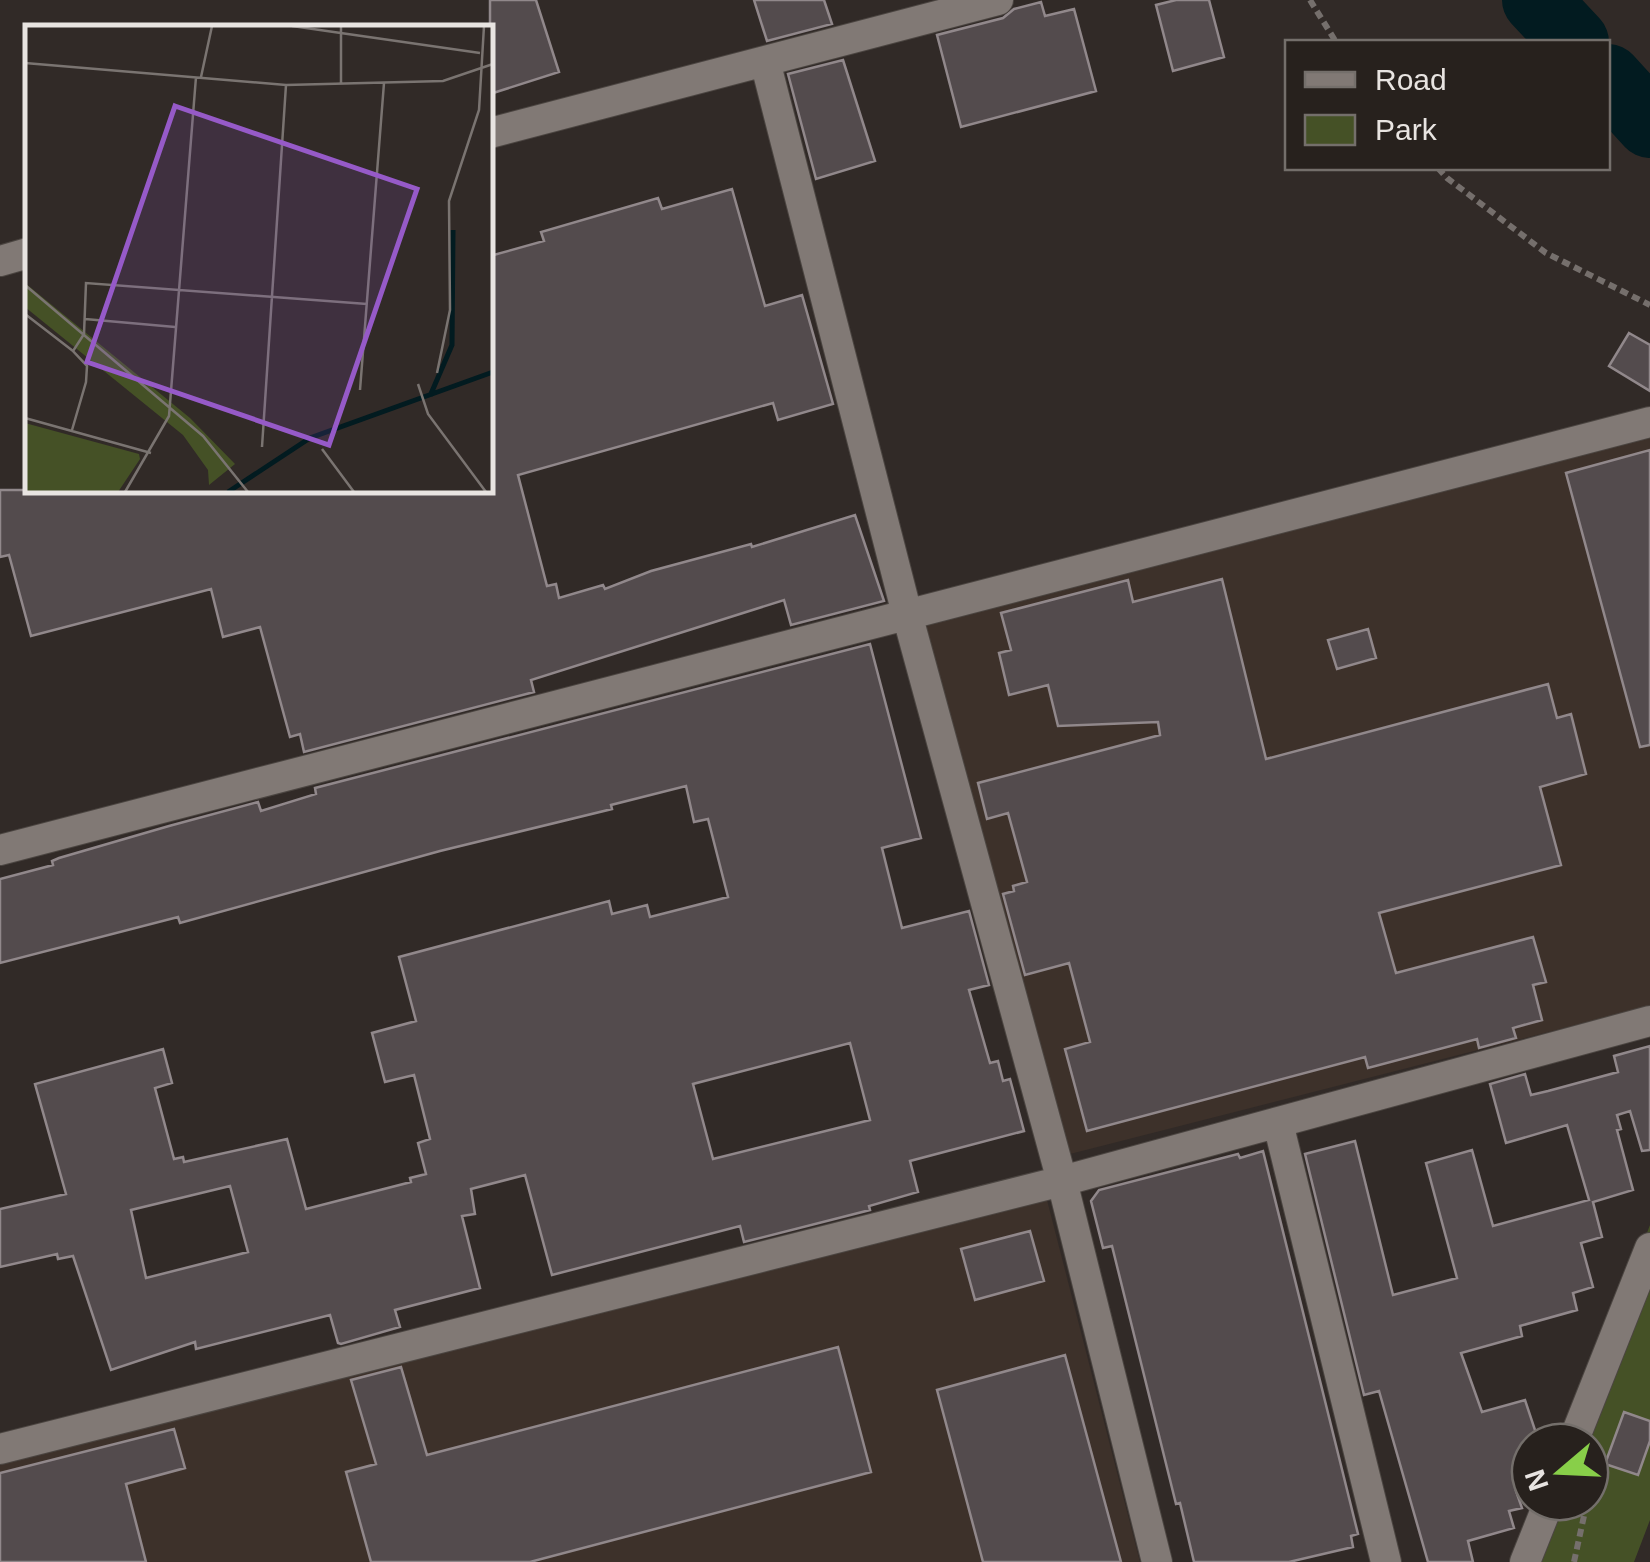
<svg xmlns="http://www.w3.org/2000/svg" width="1650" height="1562" font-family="Helvetica,sans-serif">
<rect width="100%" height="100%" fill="#312a27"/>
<path fill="#3d312a" d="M1650,430v576l-580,148 -155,-533z
M1047,1200l93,362h-1140v-99z"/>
<path fill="#455126" d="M1650,1225v295l-16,42h-115l23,-60h48v-60h-24z"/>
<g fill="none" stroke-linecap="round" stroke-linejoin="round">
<path stroke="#021b20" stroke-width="68" d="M1536,0l39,42
M1608,78l42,46"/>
</g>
<path fill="#534b4d" stroke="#91888b" stroke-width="2.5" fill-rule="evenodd" d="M490,0h46l23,72 -69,22z
M754,0h70l8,24 -65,17z
M1176,0h33l15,57 -51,14 -17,-66z
M1041,2l4,14 29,-7 22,82 -135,36 -24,-92 66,-17 11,-9z
M843,60l32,101 -59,18 -28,-105z
M732,189l33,117 37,-11 31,109 -55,16 -5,-17 -255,72 29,111 9,-2 3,14 44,-13 2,4 46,-18 100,-27 1,3 103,-32 29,86 -93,24 -7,-25 -253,80 3,12 -230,60 -4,-18 -10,3 -30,-110 -37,10 -12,-48 -180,47 -22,-81 -9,2v-67h490v-234l54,-15 -3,-9 117,-34 4,11z
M1629,333l21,12v46l-41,-25z
M1650,450v295l-10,2 -74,-274z
M1222,579l44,180 282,-75 9,34 14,-4 15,60 -46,13 21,78 -182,48 17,60 137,-36 13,45 -13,3 9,35 -29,8 3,10 -37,10 -2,-9 -109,29 -3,-11 -278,74 -22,-82 25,-7 -21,-79 -44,12 -22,-81 11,-3 -1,-5 14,-4 -19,-69 -21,6 -9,-36 182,-48 -2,-13 -100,4 -10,-41 -39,10 -10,-42 12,-3 -10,-37 127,-33 5,22z
M1368,629l8,29 -39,11 -9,-29z
M870,644l51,194 -39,10 20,80 67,-17 20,74 -20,5 21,73 8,-2 5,20 7,-2 14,52 -114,30 8,31 -49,14 1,4 -126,32 -4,-16 -188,49 -27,-100 -54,14 4,25 -13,2 18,72 -85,22 5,17 -59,17 -3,-1 -8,-28 -134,34 -1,-7 -84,28 -38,-114 -15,3 -1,-5 -57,13v-58l66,-15 -31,-110 128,-35 9,34 -17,5 19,71 9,-2 1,5 103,-23 19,70 105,-27 -1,-4 16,-4 -8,-31 12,-4 -16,-64 -29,7 -13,-49 44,-12 -17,-64 210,-56 3,13 35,-9 3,12 78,-20 -20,-78 -14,3 -8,-36 -75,19 1,4 -172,42 -260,72 -2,-6 -178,46v-84l53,-14 -1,-4 7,-3 110,-32 89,-24 3,9 55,-17 -1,-6zM850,1043l20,77 -157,39 -20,-75zM230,1186l18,66 -102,26 -15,-68z
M1650,1046v104l-8,1 -12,-40 -13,4 4,14 -4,1 16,60 -40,12 9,35 -21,6 12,44 -20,6 4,17 -57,16 2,10 -61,17 21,59 43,-12 10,30 2,12h-7v15l-9,3 8,27 -13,4 6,17 -13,3 5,17 -46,13 5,21h-45l-49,-171 -15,4 -59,-241 50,-13 38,154 64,-17 -31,-115 46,-13 21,76 96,-26 -22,-75 -61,18 -16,-59 35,-10 6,21 17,-4 70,-19 -4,-16z
M1263,1151l95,383 -7,2 2,11 -64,15h-95l-14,-59 -4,1 -64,-258 -9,2 -12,-47 8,-11 139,-36 2,4z
M1030,1231l14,50 -69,19 -14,-51z
M838,1347l33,125 -341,90h-159l-25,-90 30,-8 -25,-84 50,-13 26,88z
M1065,1355l56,207h-138l-46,-172z
M1624,1412l26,9v20l-12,34 -33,-11z
M174,1429l11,39 -59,16 20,78h-146v-89z"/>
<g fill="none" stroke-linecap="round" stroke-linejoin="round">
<g stroke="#4b4541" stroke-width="32">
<path id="street" d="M765,61l142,553 155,567 95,381
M490,133l508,-133
M0,261l28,-8
M0,850l1650,-428
M1278,1123l108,439
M1573,1442l77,-194
M0,1449l1062,-268 588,-160
M1525,1562l24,-60"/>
</g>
<path stroke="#756f6c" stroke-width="6" stroke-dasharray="8 5" stroke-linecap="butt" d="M1310,0l26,42
M1438,168l9,10 99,75 104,52
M1590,1490l7,-23
M1574,1562l13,-60"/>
<use href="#street" stroke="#817975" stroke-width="30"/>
</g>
<g transform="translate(25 25)">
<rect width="468" height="468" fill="#312a27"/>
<path d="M0,258l165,135 45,46 -26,21 -1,-15 -25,-35 -158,-128zM0,398l114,31 1,5 -22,33h-93z" fill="#455126"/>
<path fill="none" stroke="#021b20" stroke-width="5" d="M405,371l22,-51 1,-115M203,467l82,-54 183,-66"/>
<path fill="none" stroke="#7a7471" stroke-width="2.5" d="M267,1l188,27M0,38l261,22 157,-4 50,-17M176,52l11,-51M316,59v-58M0,260l178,151 45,56M0,289l48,37M60,294l90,8M412,348l13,-63 -1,-109 30,-91 5,-84M393,359l10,30 58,78M335,365l24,-307M0,393l126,35M47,405l14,-48 1,-16 -14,-15 11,-17 2,-51 281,21M237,422l24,-362M297,424l32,43M100,467l44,-76 27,-339"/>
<path fill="#965ac8" fill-opacity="0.15" stroke="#965ac8" stroke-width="5" d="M150,81l242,83 -88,256 -242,-83z"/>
<rect width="468" height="468" fill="none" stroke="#e8e4e1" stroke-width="5"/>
</g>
<rect x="1285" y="40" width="325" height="130" fill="#27211d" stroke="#746f6b" stroke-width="2.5"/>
<rect x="1305" y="72" width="50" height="15" fill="#817975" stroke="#746f6b" stroke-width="2.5"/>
<text x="1375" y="90" font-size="30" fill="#e8e4e1">Road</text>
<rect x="1305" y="115" width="50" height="30" fill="#455126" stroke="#746f6b" stroke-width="2.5"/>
<text x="1375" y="140" font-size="30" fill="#e8e4e1">Park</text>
<g transform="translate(1560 1472) rotate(251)"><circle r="48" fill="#27211d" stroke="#746f6b" stroke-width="2.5"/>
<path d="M0-8L18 38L0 25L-18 38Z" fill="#88cf49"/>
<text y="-15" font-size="28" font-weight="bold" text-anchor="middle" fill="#e8e4e1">N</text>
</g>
</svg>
